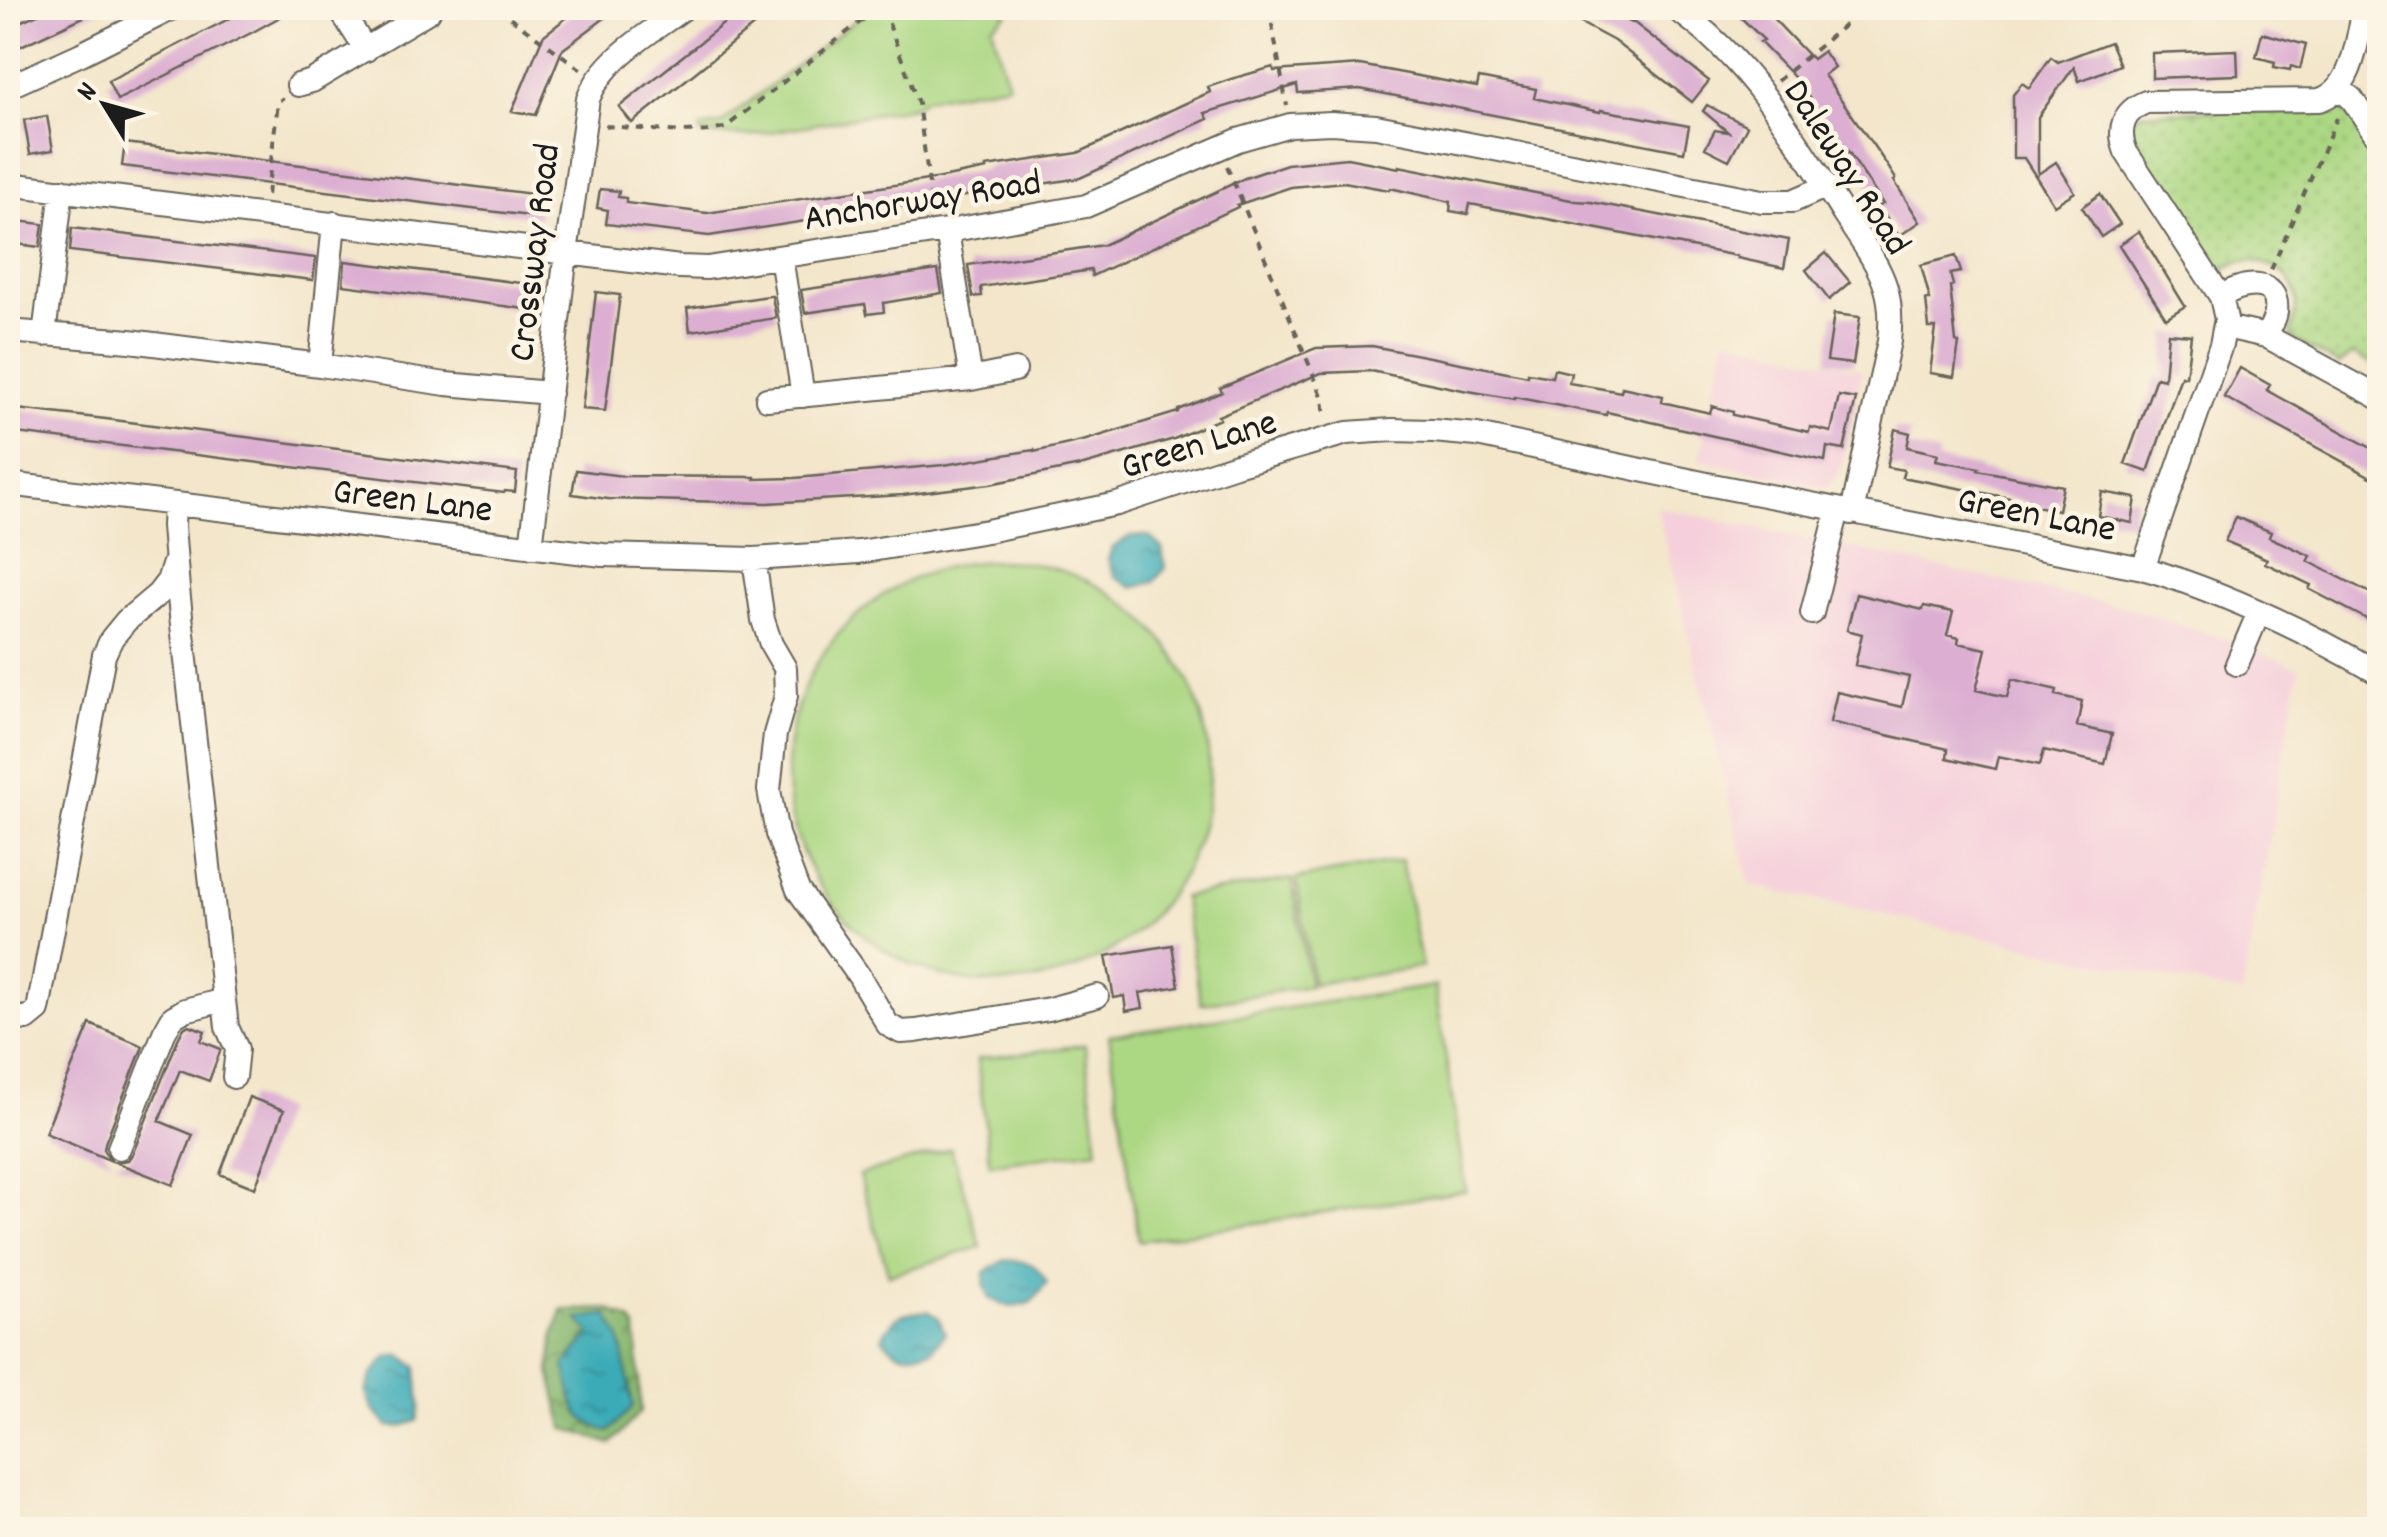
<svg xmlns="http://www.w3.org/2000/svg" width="2387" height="1537" font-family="Dekko,sans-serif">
<defs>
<pattern id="grass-dots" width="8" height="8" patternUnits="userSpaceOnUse" patternTransform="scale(2.5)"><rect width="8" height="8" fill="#acd783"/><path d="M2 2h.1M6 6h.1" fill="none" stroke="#93b871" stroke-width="1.8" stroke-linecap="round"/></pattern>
<pattern id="forest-crowns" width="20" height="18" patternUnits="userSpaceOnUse" patternTransform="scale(2.5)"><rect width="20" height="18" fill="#89b871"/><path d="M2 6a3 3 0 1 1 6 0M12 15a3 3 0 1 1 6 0" fill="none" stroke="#6f955c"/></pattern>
<pattern id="water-ripples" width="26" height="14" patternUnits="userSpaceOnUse" patternTransform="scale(2.5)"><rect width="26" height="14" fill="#3aabb7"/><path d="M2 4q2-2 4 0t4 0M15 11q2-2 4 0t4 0" fill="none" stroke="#308a94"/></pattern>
</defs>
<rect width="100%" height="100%" fill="#fcf5e5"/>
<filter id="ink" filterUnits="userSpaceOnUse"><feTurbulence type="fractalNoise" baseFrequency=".01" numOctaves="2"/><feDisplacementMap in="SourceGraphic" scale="20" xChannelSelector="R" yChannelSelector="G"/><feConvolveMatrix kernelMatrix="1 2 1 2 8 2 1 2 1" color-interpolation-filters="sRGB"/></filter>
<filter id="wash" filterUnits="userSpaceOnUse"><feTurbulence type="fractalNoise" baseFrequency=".0048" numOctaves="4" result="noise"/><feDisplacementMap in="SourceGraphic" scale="40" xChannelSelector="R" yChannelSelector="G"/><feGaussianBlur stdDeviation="2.25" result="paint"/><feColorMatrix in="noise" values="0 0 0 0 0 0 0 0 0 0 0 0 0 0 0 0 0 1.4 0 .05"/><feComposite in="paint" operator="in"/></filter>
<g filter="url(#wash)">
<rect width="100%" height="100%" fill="#f3e6cb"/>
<path fill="#f5cfdb" d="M1726,338l136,32 -22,101 -10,14 -8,2 -122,-27z
M1657,507l468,100 98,31 76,30 -57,326 -492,-109z"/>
<path fill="url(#grass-dots)" stroke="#647a50" stroke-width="2.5" d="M2323,106l18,4 18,13 20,37v208l-26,-14 -14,11 -49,-28c3,-15 10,-33 4,-49 -9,-20 -36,-31 -56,-26 -8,3 -15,8 -22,12l-82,-127 -3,-23 8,-11z"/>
<path fill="url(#forest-crowns)" stroke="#526a46" stroke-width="2.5" d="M609,1309l21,11 6,8 5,83 -30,33 -47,-16 -14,-56 4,-38 8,-24z"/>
<path fill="#acd783" stroke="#647a50" stroke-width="2.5" d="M871,8h130l6,6 -15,12 16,58 -85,15 -10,8 -165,29 -47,-2v-6l20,-4z
M787 772a211 211 0 1 1 422 0a211 211 0 1 1-422 0Z
M1401,861l21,106 -109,17 -17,-105z
M1292,879l18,107 -109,18 -18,-107z
M1435,986l31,205 -327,50 -30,-206z
M1085,1045l13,105 -108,14 -13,-105z
M951,1148l30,99 -92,28 -30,-100z"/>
<path fill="url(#water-ripples)" stroke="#2b646a" stroke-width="2.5" d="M1130,536h19l13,12 3,20 -11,14 -21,6 -18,-11 -7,-17 4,-12z
M1005,1260c24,1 31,2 42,23l-16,20 -20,4 -21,-8 -6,-15 1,-12z
M928,1311l10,6 7,16 -12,17c-24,6 -34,8 -51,-12 11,-24 21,-25 46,-27z
M607,1314l13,23 13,69 -24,26c-40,-14 -35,-30 -44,-67l26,-32 -13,-14z
M401,1355l16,12 3,38 -3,16 -18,6 -11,-1 -15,-16 -7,-17 5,-18 16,-18z"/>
<g id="blocks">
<path fill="#dcafd2" d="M51,8h52l-95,44v-25z
M250,8h46l-43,24 -136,68 -9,-19z
M579,8h39l-56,42 -26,65 -24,-4 31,-75z
M743,8h33l-144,115 -13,-16z
M1553,8h47l32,15 1,-1 76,59 -17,21 -78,-61z
M1731,8h32l49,51 11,-8 11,16 -10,8 63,90 9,14 -2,2 26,41 -21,14 -20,-30 4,-2 -35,-53 -3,2 -19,-32 -32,-44 -34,-35 4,-2z
M2262,33l44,12 -6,24 -9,-3 -1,4 -16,-3 1,-5 -19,-5z
M2110,42l10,23 -41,16 -5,-14 -36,50v57l18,-12 19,30 -21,13 -30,-47h-11v-63l9,-12 7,5 22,-31 7,5z
M2237,50l1,25 -86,3v-25z
M1360,65l117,22 2,-9 57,11 -2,9 66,14 1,-2 88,16 -5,26 -324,-63 -62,4 -1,-8 -92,28 3,6 -128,59 -371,58 -103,-12 2,-14 -11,-2 3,-19 19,2 -1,6 8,1v5l81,10 234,-35 46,-9 -1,-2 92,-14 132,-61 -2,-5 23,-8 42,-12 1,4z
M1707,105l40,21 -18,34 -24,-12 10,-18 13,2 -25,-21z
M47,116l6,34 -23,4 -6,-34z
M125,143l416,52 -3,22 -416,-51z
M1347,158l52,10v-2l177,35 15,1 198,38 -5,28 -47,-10v-2l-267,-52 -2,10 -18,-3 1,-9 -61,-14 -1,2 -45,-8 -53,5 -54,18 1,2 -146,69 -1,-6 -110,17 1,9 -9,1 -5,-32 135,-20 142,-67 42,-14z
M2100,194l20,30 -19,13 -19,-30z
M8,220l35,4 -3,23 -32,-4z
M72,228l244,30 -3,22 -243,-29z
M2139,231l46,75 -19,12 -47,-73z
M1826,253l24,29 -21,18 -23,-30z
M1956,256l5,16 -11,2 3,11 -3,1 6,56 3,1 -5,34 -24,-4 6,-45h-7l-3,-28h4l-9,-35z
M345,261l185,23 -4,25 -183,-24z
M938,270l4,23 -59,10 1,9 -17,2 -2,-10 -60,9 -4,-23z
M596,292l24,3 -15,116 -23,-2z
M769,296h3l4,22 -86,13 -3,-23z
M1834,314l26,3 -7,47 -26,-3z
M2168,333l23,2 -5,42 -5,-1 -33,96 -23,-8 31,-87 8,2z
M1372,346l156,30v-3l24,4 2,-8 17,4 -2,10 52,9 1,-5 41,9 -1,6 48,11 2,-7 21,6v3l76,17 1,-5 21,5 8,-36 17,3 -12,51 -17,-3 -2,14 -218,-49 -1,3 -92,-18v2l-51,-9 -92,-19 -50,2 -103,43 2,3 -46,20 -94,27 -90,18 -87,11 -135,8 -160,-4 -36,-5 4,-24 47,6 132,1v2l40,-1 149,-13 90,-15v2l52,-12 92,-28v-2l44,-18 -2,-4 96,-40z
M2240,368l30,17 -3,5 113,63v8l-9,16 -147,-80z
M8,408l98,11 411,53 -2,20 -10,-1 -1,2 -496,-61z
M1895,429l15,4 -3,14 31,7 -2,6 43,8 -1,2 85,16 -5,24 -34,-6 1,-3 -123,-24 2,-7 -17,-3z
M2102,492l34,6 -4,25 -34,-7z
M2236,517l35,15 -2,5 42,19 -3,5 72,37v28l-71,-37 2,-4 -46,-22 2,-4 -42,-18z
M1856,594l67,16 1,-4 29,6 -6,23 12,3 -1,5 28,6 -10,41 31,7 5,-18 45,11 -1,5 26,6 -5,25 35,8 -7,30 -61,-14 -4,15 -42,-9 -3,13 -48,-11 1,-9 -118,-27 7,-30 65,15 7,-30 -54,-12 7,-31 -15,-4z
M1172,945l7,41 -39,7 3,15 -17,3 -2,-15 -10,2 -8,-42z
M90,1024l53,22 -38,97 -1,8 8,10 -67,-28z
M189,1025l16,6 -4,10 20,8 -12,32 -29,-11 -21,51 34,14 -20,50 -58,-23 13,-2 5,-7 45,-114 6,-11z
M249,1097l35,13 -29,78 -35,-14z"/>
</g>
</g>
<g filter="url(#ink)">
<use href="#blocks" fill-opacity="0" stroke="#676359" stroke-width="2.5"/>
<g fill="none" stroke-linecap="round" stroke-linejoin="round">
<g stroke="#676359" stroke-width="26">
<path id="minor" d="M339,8l27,42
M1674,8c70,45 126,136 170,207 15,23 34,47 42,73 5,17 5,36 3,53l-37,172
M298,85l14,-4 117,-70
M8,87l73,-33 92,-46
M2339,88l13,11 28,42
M8,184l672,83 27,1 252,-39 127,-23 152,-66 52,-15 41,-2 45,3 386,75h31l34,-15
M947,231l24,148
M781,257l22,139
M2221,297c18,-14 59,-21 55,15 -1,8 -6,17 -10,24
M2226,327l40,9 114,62
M8,331l122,10 190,24 126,19 104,9
M44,335l18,-145
M320,365l14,-142
M767,399l204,-20 44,-9
M8,484l595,71 151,4 105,-7 128,-21 130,-27 119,-39 111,-32 45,-3 41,1 44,4 230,49 436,84c83,25 163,63 237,106
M174,504l-1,22 5,63 49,438 10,22 -3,28
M531,547l35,-294 22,-154c16,-41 62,-66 96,-91
M754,559l9,61 8,24 14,24 1,28 -11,38 -6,56 8,44 21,56 61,86 29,49 13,7 15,-1 133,-22 48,-13
M2143,568l78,-223 5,-26 -5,-22 -95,-145c-9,-23 -3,-41 20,-50l173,-2c35,-10 38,-62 45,-92
M1812,613l26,-103
M2237,664l22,-52
M8,1015l19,4 11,-9 66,-355 8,-17 14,-17 32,-27 10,-13 7,-21
M119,1148l45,-115 9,-16 12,-7 39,-10"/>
</g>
<path stroke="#676359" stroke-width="4" stroke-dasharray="8 8" stroke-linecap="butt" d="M497,8l85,62
M883,8l35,95 15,110
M1269,8l18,98
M1777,81l88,-73
M605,126c32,1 93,12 121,1l152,-119
M1227,166l96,232 2,19
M267,195l11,-93 5,-4
M2271,270l66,-152"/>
<use href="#minor" stroke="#fff" stroke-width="22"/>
</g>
</g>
<g text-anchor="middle" stroke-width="9" stroke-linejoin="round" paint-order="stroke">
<g font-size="38" fill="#1c1c1c" stroke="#fcf5e5">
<text transform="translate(1849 166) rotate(57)" y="13">Daleway Road</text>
<text transform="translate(922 198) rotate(-9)" y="13">Anchorway Road</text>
<text transform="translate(532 252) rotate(-83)" y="13">Crossway Road</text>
<text transform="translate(1198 442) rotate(-17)" y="13">Green Lane</text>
<text transform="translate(413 498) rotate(7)" y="13">Green Lane</text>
<text transform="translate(2037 512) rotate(11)" y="13">Green Lane</text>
</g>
</g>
<rect width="2387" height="1537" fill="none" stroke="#fcf5e5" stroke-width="40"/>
<g transform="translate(105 105) rotate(307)" stroke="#fcf5e5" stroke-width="8" paint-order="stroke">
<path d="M0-8L18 38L0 25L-18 38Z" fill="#1c1c1c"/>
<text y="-15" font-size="28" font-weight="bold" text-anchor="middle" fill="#1c1c1c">N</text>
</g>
</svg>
